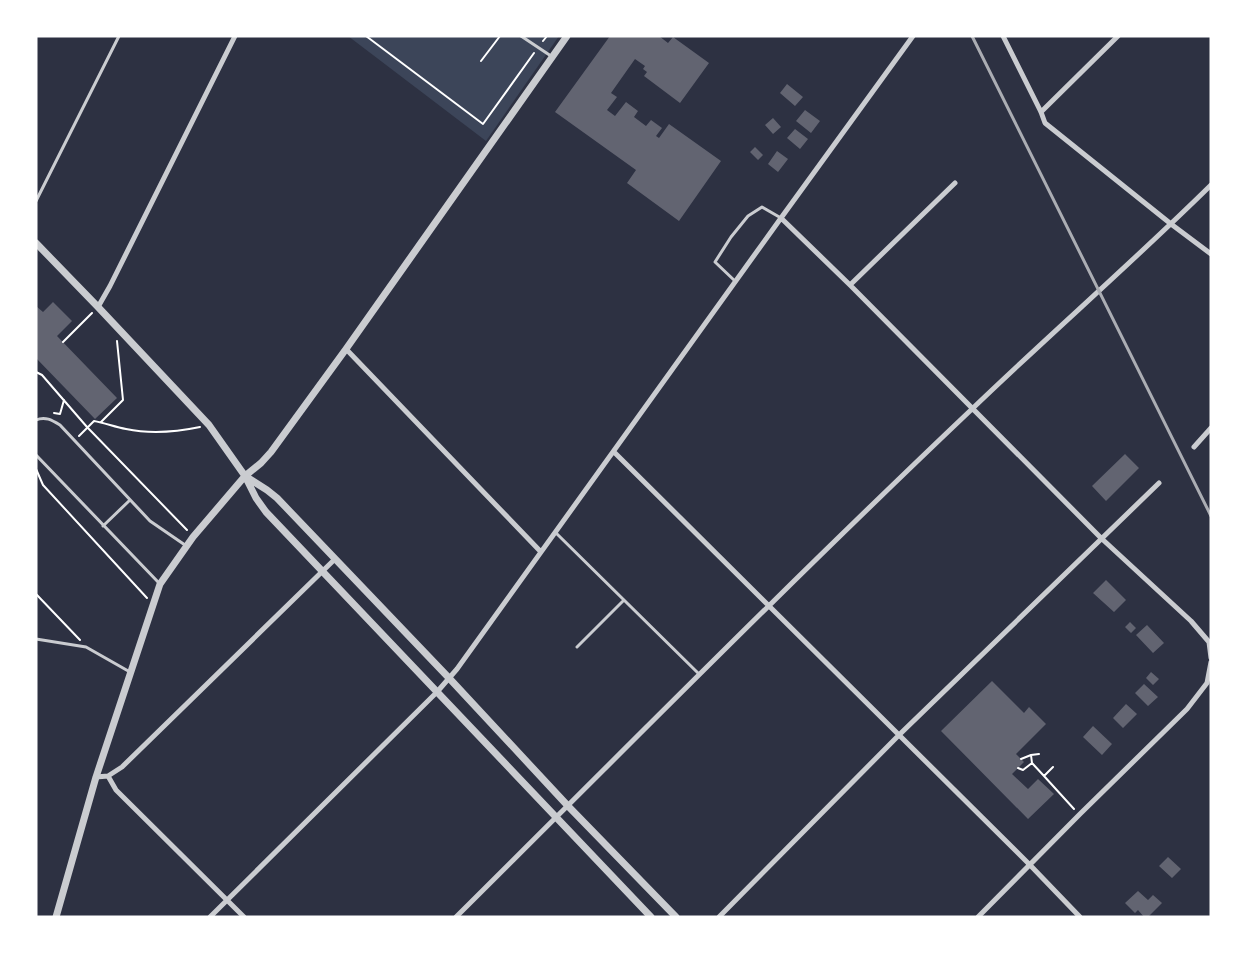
<svg xmlns="http://www.w3.org/2000/svg" width="1247" height="953" font-family="'Sofia Sans Condensed',sans-serif">
<rect width="100%" height="100%" fill="#2d3142"/>
<path fill="#3c4559" d="M348,36h211l-73,105z"/>
<path fill="#626471" d="M610,36h49l9,7 5,-6 36,26 -29,40 -36,-27 3,-4 -4,-3 2,-3 -10,-7 -24,34 6,4 -10,13 8,6 11,-14 12,9 -4,6 12,9 5,-6 11,8 -6,8 3,2 10,-14 52,37 -42,60 -52,-38 9,-13 -81,-58z
M787,84l16,13 -8,9 -15,-13z
M805,110l15,11 -9,12 -15,-12z
M773,118l8,9 -8,7 -8,-9z
M795,129l13,10 -8,10 -13,-11z
M755,147l8,8 -5,5 -8,-8z
M777,151l11,8 -10,13 -10,-8z
M53,302l19,19 -15,15 60,62 -22,21 -59,-61v-52l7,6z
M1125,454l14,14 -33,33 -14,-15z
M1106,580l20,20 -12,12 -21,-19z
M1130,622l6,6 -5,5 -6,-6z
M1147,625l17,18 -11,10 -17,-18z
M1151,672l8,7 -6,6 -7,-7z
M992,681l32,32 5,-6 17,17 -30,30 8,8 -12,12 16,15 10,-10 16,15 -26,25 -87,-88z
M1144,684l14,13 -10,9 -13,-13z
M1126,704l11,10 -14,14 -10,-10z
M1093,726l19,18 -10,11 -19,-18z
M1168,857l13,12 -9,9 -13,-12z
M1138,891l10,9 5,-5 9,8 -14,14h-4l-6,-7 -3,3 -10,-10z"/>
<g fill="none" stroke-linecap="round" stroke-linejoin="round">
<path stroke="#fff" stroke-width="2" d="M366,36l117,88 51,-71
M543,41l4,-5
M481,61l19,-25
M63,342l29,-29
M36,372l6,3 45,52 100,103
M54,413l6,1 4,-14
M101,422l22,-22 -6,-59
M79,436l15,-15c11,2 21,6 32,8 24,5 50,3 74,-2
M36,469l7,16 104,113
M36,594l44,46
M1021,759l10,-4
M1032,763l-1,-8 8,-1
M1053,767l-9,9 30,33
M1018,768l5,2 9,-7 12,13"/>
<path stroke="#caccd0" stroke-width="3" d="M521,36l30,20
M36,201l83,-165
M735,281l-20,-19 16,-25 17,-21 14,-9 19,11
M36,420c9,-4 16,0 24,5l90,96 35,24
M36,455l123,128
M103,526l27,-26
M555,532l144,142
M36,639l50,8 44,25
M577,647l46,-46"/>
<path stroke="#caccd0" stroke-width="5" d="M1003,36l38,76 4,11 126,101 40,30
M1041,112l77,-76
M781,218l69,67 251,253 90,83 18,21 2,16
M850,285l105,-102
M98,307l12,-21 125,-250
M346,349l195,203
M1194,447l17,-19
M614,452l416,413 50,52
M108,776l8,14 128,127
M96,777l12,-1 14,-9 213,-208
M210,917l227,-225 20,-23 324,-451 132,-182
M456,917c171,-170 341,-342 516,-508 79,-76 161,-147 239,-224
M719,917l180,-182 260,-252
M978,917l102,-103 107,-105 20,-26 4,-21"/>
<path stroke="#caccd0" stroke-width="7" d="M36,243l62,64 111,118 36,51 11,22 10,14 385,405
M245,476l22,14 10,8 172,180 119,128 108,111
M56,917l40,-140 64,-193 33,-47 52,-61 16,-13 10,-11 75,-103 221,-313"/>
<path stroke="#abadb3" stroke-width="3" d="M972,36l239,480"/>
</g>
<rect width="1247" height="953" fill="none" stroke="#ffffff" stroke-width="75"/>
</svg>
